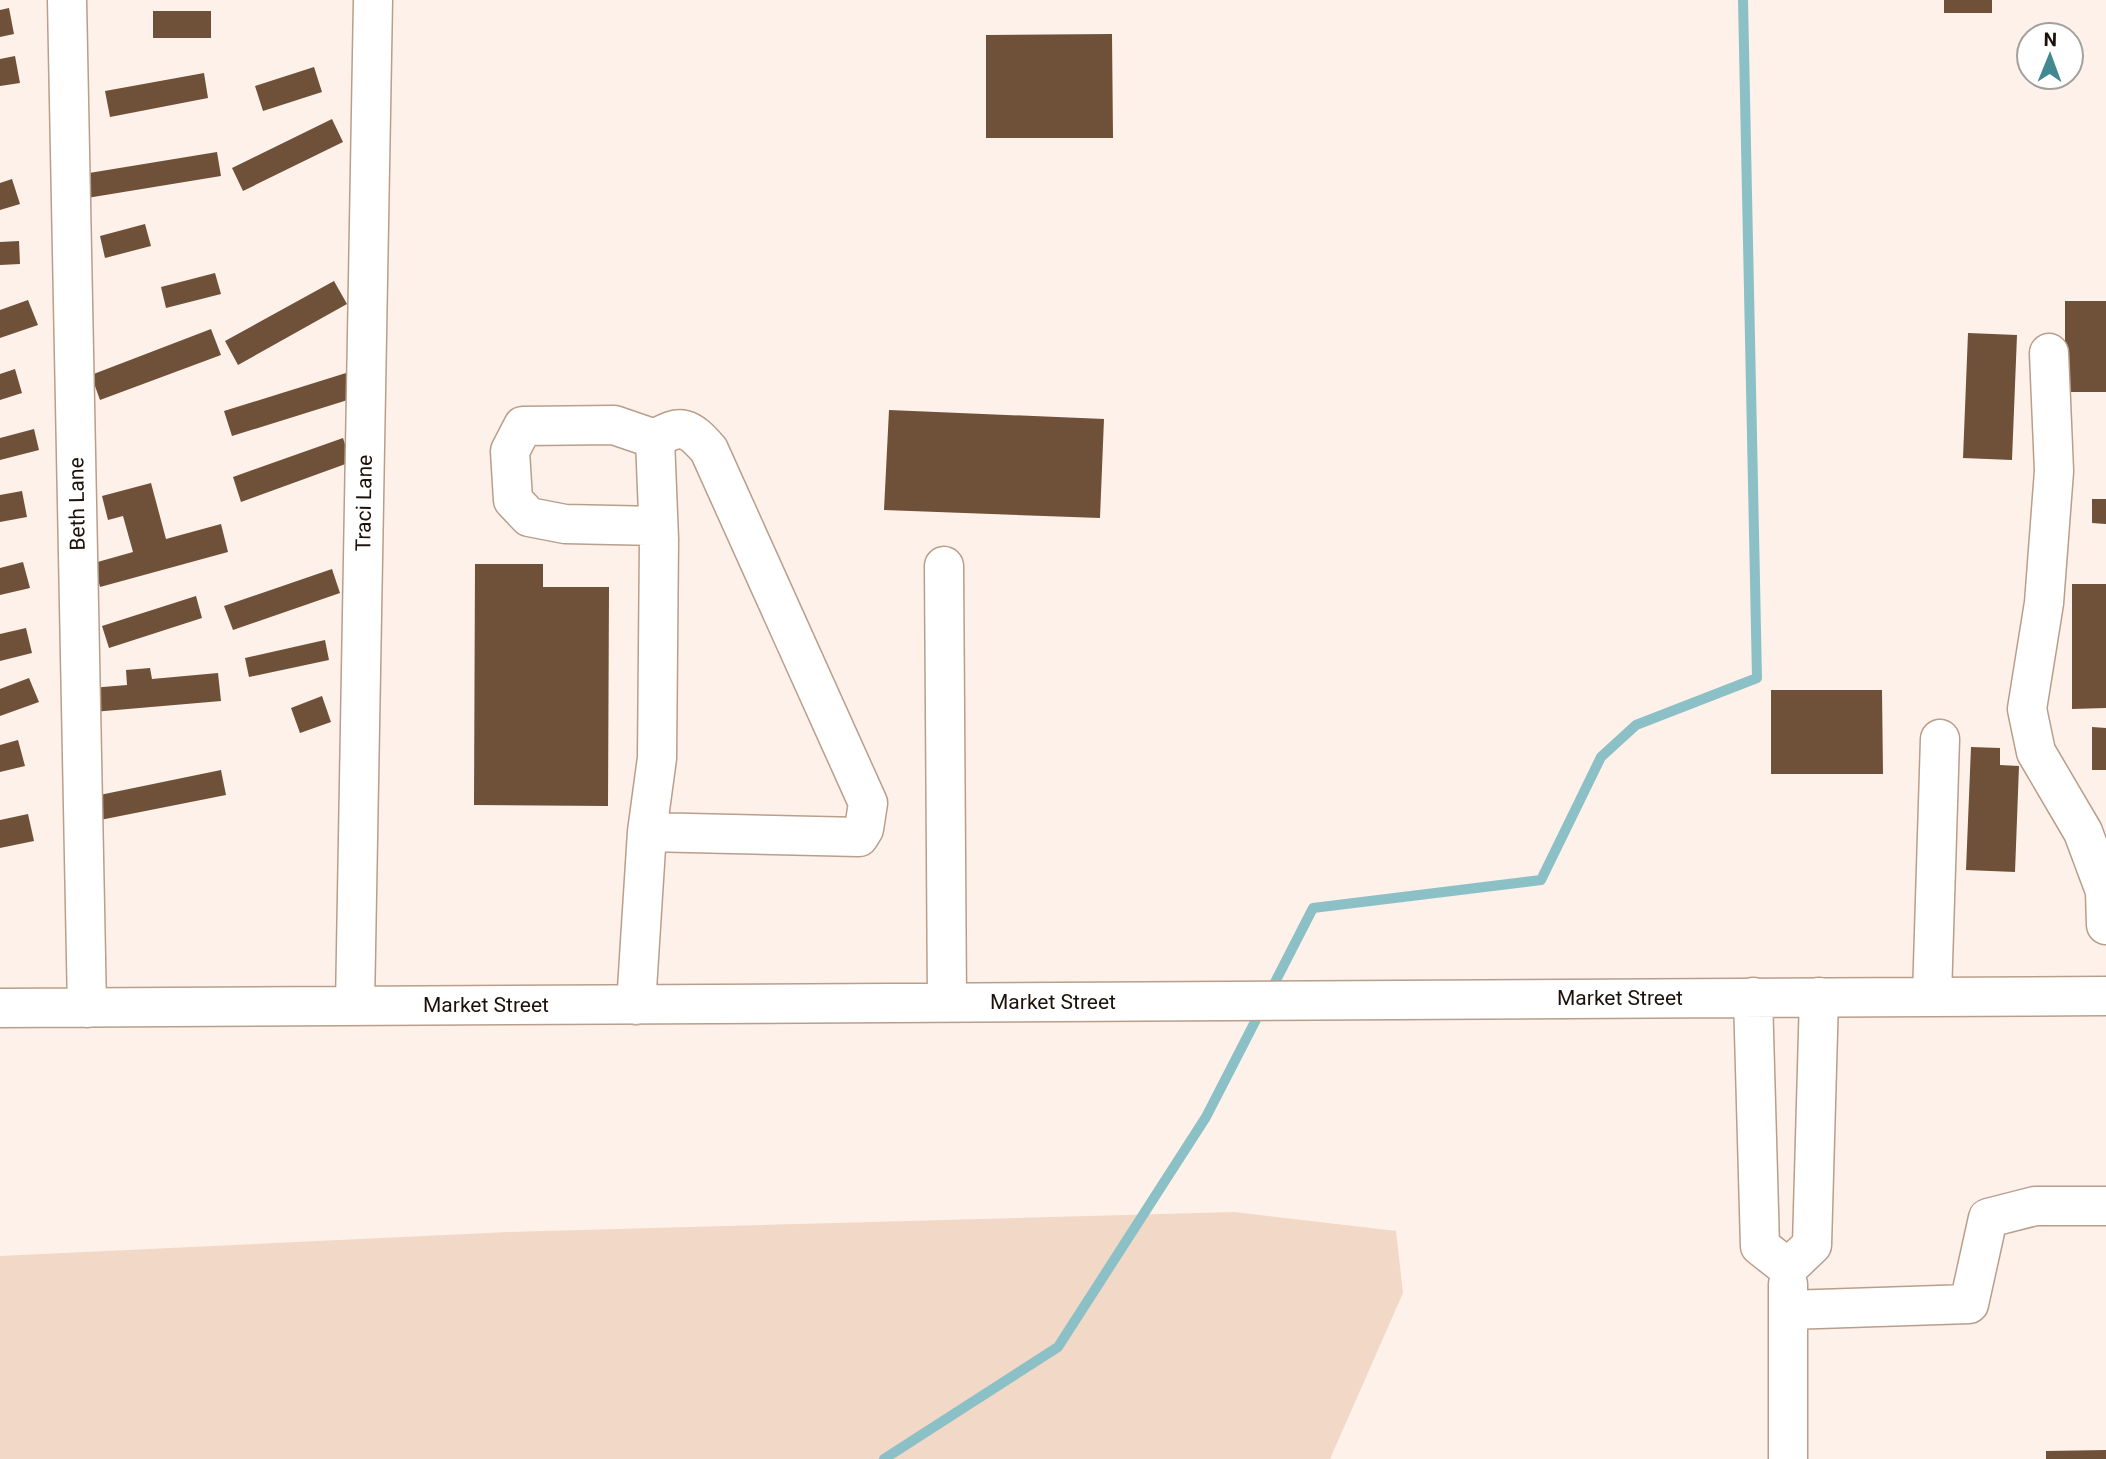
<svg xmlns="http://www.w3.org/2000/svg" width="2106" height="1459" font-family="Roboto,sans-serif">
<rect width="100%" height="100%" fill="#fdf1e9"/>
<path fill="#f2d8c6" d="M1234,1212l162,19 7,62 -73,166h-1330v-203l509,-24z"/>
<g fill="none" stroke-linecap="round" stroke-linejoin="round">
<path stroke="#8bc0c6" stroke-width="10" d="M1270,992l43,-84 228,-28 60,-123 35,-32 121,-47 -14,-678
M884,1459l174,-112 148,-230 55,-107"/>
</g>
<path fill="#6f5038" d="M1944,0h48v13h-48z
M9,8l5,26 -14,3v-27z
M153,11h58v27h-58z
M1112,34l1,104h-127v-103z
M15,56l5,27 -20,3v-27z
M314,67l8,25 -59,19 -8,-25z
M204,73l4,25 -98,19 -5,-26z
M332,119l11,23 -100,49 -11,-23z
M217,152l4,24 -134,22 -4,-24z
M12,179l8,25 -20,6v-27z
M145,224l6,22 -46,12 -5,-22z
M19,241l1,23 -20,1v-23z
M215,273l6,21 -55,14 -5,-21z
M334,281l13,23 -109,61 -13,-24z
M28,300l10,25 -38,13v-28z
M2065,301h41v91h-41z
M211,329l10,26 -121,45 -9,-25z
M1968,333l49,2 -5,125 -49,-2z
M15,369l7,24 -22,7v-26z
M346,373l8,25 -122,38 -8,-25z
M889,410l215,9 -4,99 -216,-8z
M34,429l5,21 -39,10v-22z
M343,438l8,24 -110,40 -8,-25z
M151,483l15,56 55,-15 7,28 -128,35 -6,-24 39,-11 -10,-36 -15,4 -6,-24z
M22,491l5,26 -27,5v-27z
M2092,499h14v25l-14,-1z
M23,562l7,26 -30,7v-27z
M475,564h68v23h66l-1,219 -134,-1z
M332,569l8,24 -107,37 -9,-24z
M2072,584h34v124l-34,1z
M196,596l6,22 -93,30 -7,-22z
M26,628l6,25 -32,8v-27z
M325,640l4,20 -80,17 -4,-19z
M150,668l2,11 66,-6 3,28 -128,11 -2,-24 36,-3 -1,-15z
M29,678l10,24 -39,14v-27z
M1771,690h111l1,84h-112z
M322,696l9,26 -31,11 -9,-25z
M2092,727l14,1v42h-14z
M18,740l7,26 -25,6v-27z
M1971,747l29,1v17l19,1 -4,106 -49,-2z
M221,770l5,25 -131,26 -5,-24z
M28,814l6,27 -34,7v-28z
M2106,1450v9h-60v-8z"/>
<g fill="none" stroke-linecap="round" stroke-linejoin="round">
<g stroke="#b99e8b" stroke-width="41">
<path id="minor" d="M67,0l20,1008
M2049,353l5,118 -10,132 -17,106 9,43 47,80 22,59 1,34
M655,439l-41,-14 -91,1 -13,25 3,49 16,17 36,7 93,2
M944,566l3,436
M647,832l212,5 5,-8 4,-26 -159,-353c-20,-23 -28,-27 -54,-11
M1932,996l8,-257
M1753,997l7,249 28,22 24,-23 7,-248
M636,1005l11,-173 10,-74 2,-219 -4,-100
M355,1006l18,-1006
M0,1008l2106,-12
M1788,1284v175
M1788,1310l181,-6 19,-86 47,-12h71"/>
</g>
<use href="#minor" stroke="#fff" stroke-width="38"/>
</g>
<g text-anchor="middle" stroke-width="7" stroke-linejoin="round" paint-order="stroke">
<g font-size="21" fill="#1c120b" stroke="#fff">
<text transform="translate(364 503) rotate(-89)" y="7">Traci Lane</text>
<text transform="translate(77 504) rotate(-91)" y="7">Beth Lane</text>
<text x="1620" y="1005">Market Street</text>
<text x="1053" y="1009">Market Street</text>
<text x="486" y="1012">Market Street</text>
</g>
</g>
<g transform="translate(2050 56) rotate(1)"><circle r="33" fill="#ffffff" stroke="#a4a09d" stroke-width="2"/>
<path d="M0-5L12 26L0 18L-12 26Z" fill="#418890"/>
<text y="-10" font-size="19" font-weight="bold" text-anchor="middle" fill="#1c120b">N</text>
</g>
</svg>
